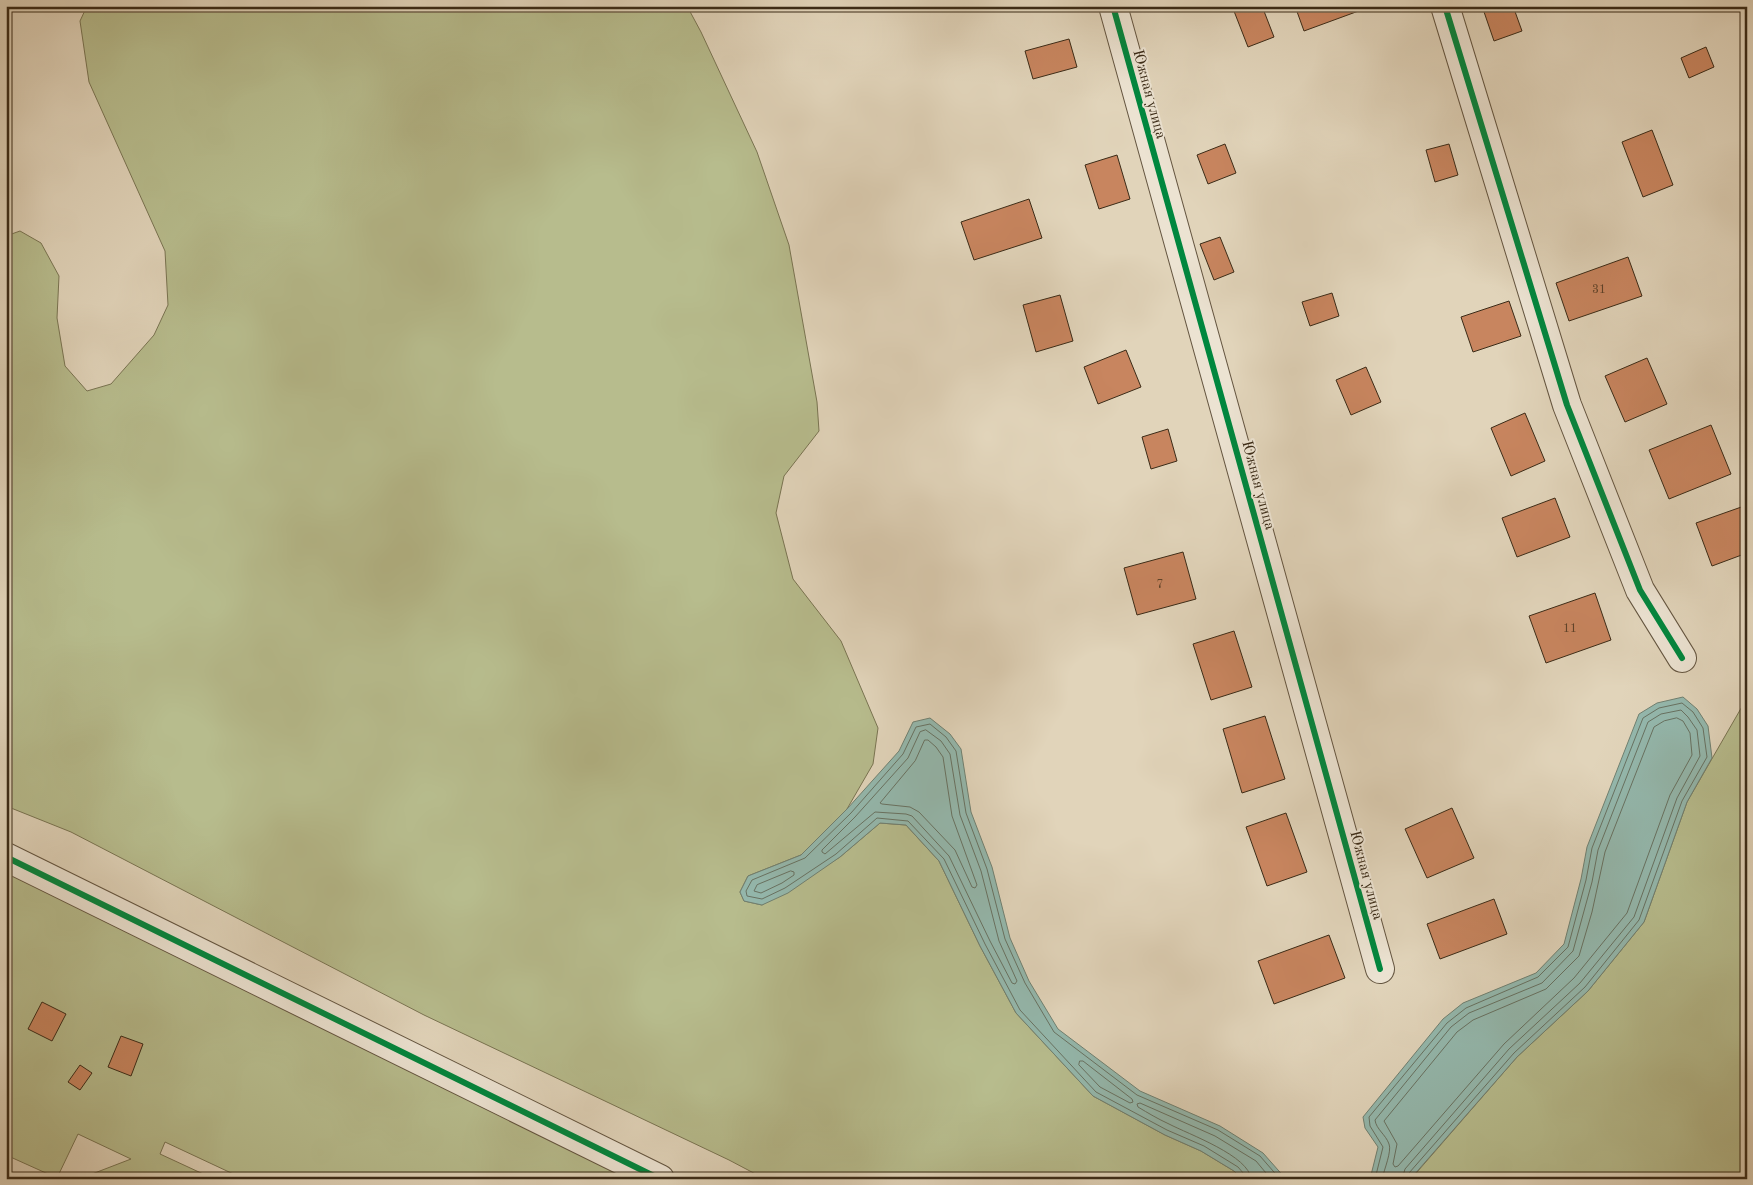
<svg xmlns="http://www.w3.org/2000/svg" width="1753" height="1185" font-family="'Old Standard TT',serif">
<rect width="100%" height="100%" fill="#e1d4ba"/>
<filter id="stains"><feTurbulence type="fractalNoise" baseFrequency=".004" numOctaves="4"/><feColorMatrix values="0 0 0 0 .2 0 0 0 0 .09 0 0 0 0 .02 0 0 0 .5 -.17"/></filter>
<radialGradient id="worn" r=".72"><stop offset=".6" stop-color="#630" stop-opacity="0"/><stop offset="1" stop-color="#630" stop-opacity=".3"/></radialGradient>
<path fill="#b7bc8d" stroke="#797452" d="M87,6h600l14,26 56,120 32,93 28,157 2,29 -35,45 -8,37 17,66 48,62 37,87 -5,36 -26,45 -46,46 -53,21 -8,16 4,9 18,4 78,-48 40,-34 26,2 33,36 41,85 36,67 77,83 72,39 36,16 33,20 8,8h-477l-36,-19 -305,-145 -353,-183 -65,-26v-570l14,-5 21,12 18,33 -2,42 8,48 22,25 24,-7 43,-49 14,-30 -3,-54 -76,-169 -9,-61z
M1747,698v481h-336l106,-122 71,-66 56,-69 43,-120z
M6,857l654,322h-416l-79,-37 -5,12 54,25h-135l52,-20 -53,-25 -21,44 -51,-23z"/>
<path fill="#94b8ad" stroke="#708071" d="M1683,697l14,12 11,17 4,32 -25,44 -43,120 -56,69 -71,66 -104,119 -2,3h-41l8,-32 -13,-19 -2,-11 80,-98 20,-16 73,-30 28,-29 17,-65 6,-32 52,-133 18,-11z
M930,718l20,16 11,15 10,63 21,55 18,71 19,43 29,48 82,62 80,35 43,27 23,26h-44l-8,-8 -33,-20 -36,-16 -72,-39 -77,-83 -36,-67 -41,-85 -33,-36 -26,-2 -40,34 -52,36 -26,12 -18,-4 -4,-9 8,-16 53,-21 46,-46 52,-58 14,-29z"/>
<g fill="none" stroke-linecap="round" stroke-linejoin="round">
<path stroke="#687262" stroke-width="1" d="M1677,718l6,3 7,12 2,22 -22,40 -43,118 -53,65 -70,66 -106,122 -3,1 -2,-3 4,-20 -13,-23 73,-89 16,-12 73,-31 33,-33 13,-44 13,-60 49,-125 10,-6z
M926,730l15,11 9,13 10,61 21,56 18,70 18,40 -2,3 -3,-1 -22,-42 -41,-85 -37,-40 -6,-2 -31,-2 -50,42 -3,-2v-2l33,-33 53,-59 12,-26z
M925,740h3l8,7 7,10 9,59 25,69 -2,3 -3,-1 -17,-37 -36,-38 -9,-5 -28,-3 -2,-1 35,-42z
M791,871l3,1v3l-12,8 -21,10 -7,-2 3,-6z
M1080,1061h3l49,38 1,3 -3,1 -30,-16 -21,-22z
M1245,1179l-1,-5 -6,-7 -34,-21 -37,-16 -71,-38 -76,-82 -35,-66 -41,-85 -36,-38 -31,-3 -41,36 -51,34 -23,11 -15,-3 -1,-5 6,-11 53,-22 46,-45 52,-59 13,-27 14,-3 16,13 10,14 10,62 21,56 18,70 20,44 29,49 83,63 81,35 42,26 20,23
M1251,1179c-1,-23 -63,-45 -82,-55 -11,-5 -21,-11 -31,-17l-1,-3 3,-1 75,33 41,25 15,18
M1375,1179l8,-32 -13,-21 -1,-9 78,-94 19,-15 72,-31 30,-30 18,-67 6,-32 51,-130 16,-10 23,-5 11,9 10,16 4,29 -25,44 -43,119 -54,67 -71,66 -105,120 -1,6
M1382,1179c2,-9 10,-28 7,-35 -3,-9 -13,-15 -14,-24l76,-93 18,-14 73,-30 31,-32 19,-69 6,-32 50,-128 13,-8 20,-4 7,7 9,13 3,26 -23,42 -43,119 -54,66 -71,66 -104,120 -3,10"/>
</g>
<path fill="#c8855f" stroke="#3b2b17" d="M1232,6h30l12,31 -26,10z
M1295,6h68l1,3 -60,22z
M1482,6h31l9,25 -28,10z
M1069,39l8,28 -44,12 -8,-28z
M1706,47l8,20 -25,11 -8,-20z
M1652,130l21,55 -30,12 -21,-55z
M1225,144l11,29 -28,11 -11,-29z
M1449,144l9,31 -23,7 -9,-32z
M1117,155l13,44 -31,10 -14,-44z
M1029,199l13,39 -68,22 -13,-38z
M1220,237l14,35 -20,8 -14,-36z
M1628,257l14,39 -73,25 -13,-38z
M1332,293l7,23 -29,10 -8,-24z
M1060,295l13,46 -37,11 -13,-47z
M1509,301l12,35 -48,16 -12,-35z
M1126,350l15,37 -43,17 -14,-37z
M1647,358l20,46 -42,18 -20,-46z
M1366,367l15,35 -30,13 -15,-35z
M1525,413l20,48 -34,15 -20,-48z
M1711,425l20,49 -62,25 -20,-49z
M1168,429l9,32 -26,8 -9,-32z
M1555,498l15,39 -53,20 -15,-39z
M1747,505v48l-35,13 -16,-43z
M1183,552l13,47 -59,16 -13,-47z
M1595,593l16,47 -65,23 -17,-47z
M1234,631l18,56 -41,13 -18,-56z
M1265,716l20,63 -43,14 -19,-64z
M1452,808l22,50 -47,20 -22,-49z
M1286,813l21,59 -40,14 -21,-59z
M1494,899l13,35 -67,25 -13,-35z
M1329,935l16,43 -71,26 -16,-43z
M42,1002l24,12 -14,27 -24,-12z
M121,1036l22,8 -12,32 -23,-9z
M80,1065l12,8 -12,17 -12,-8z"/>
<g fill="none" stroke-linecap="round" stroke-linejoin="round">
<g stroke="#645540" stroke-width="30">
<path id="street" d="M1113,6l267,963
M1445,6l122,399 73,185 42,68
M6,857l654,322"/>
</g>
<use href="#street" stroke="#ece3d2" stroke-width="28"/>
<g stroke="#ece3d2" stroke-width="9">
<path id="cycleway" d="M1113,6l267,963
M1445,6l122,399 73,185 42,68
M6,857l654,322"/>
</g>
<use href="#cycleway" stroke="#00873e" stroke-width="6"/>
</g>
<g text-anchor="middle" stroke-width="4" stroke-linejoin="round" paint-order="stroke">
<g font-size="12" fill="#5e4229">
<text x="1599" y="293">31</text>
<text x="1160" y="588">7</text>
<text x="1570" y="632">11</text>
</g>
<g font-size="15" fill="#3b2b17" stroke="#ece3d2">
<text transform="translate(1150 94) rotate(75)" y="5">Южная улица</text>
<text transform="translate(1259 485) rotate(75)" y="5">Южная улица</text>
<text transform="translate(1367 875) rotate(75)" y="5">Южная улица</text>
</g>
</g>
<rect width="1753" height="1185" fill="none" stroke="#e1d4ba" stroke-width="25"/>
<rect x="8" y="8" width="1738" height="1170" fill="none" stroke="#3b2b17" stroke-width="2.5"/>
<rect x="12" y="12" width="1728" height="1160" fill="none" stroke="#3b2b17"/>
<rect width="100%" height="100%" filter="url(#stains)"/>
<rect width="100%" height="100%" fill="url(#worn)"/>
</svg>
